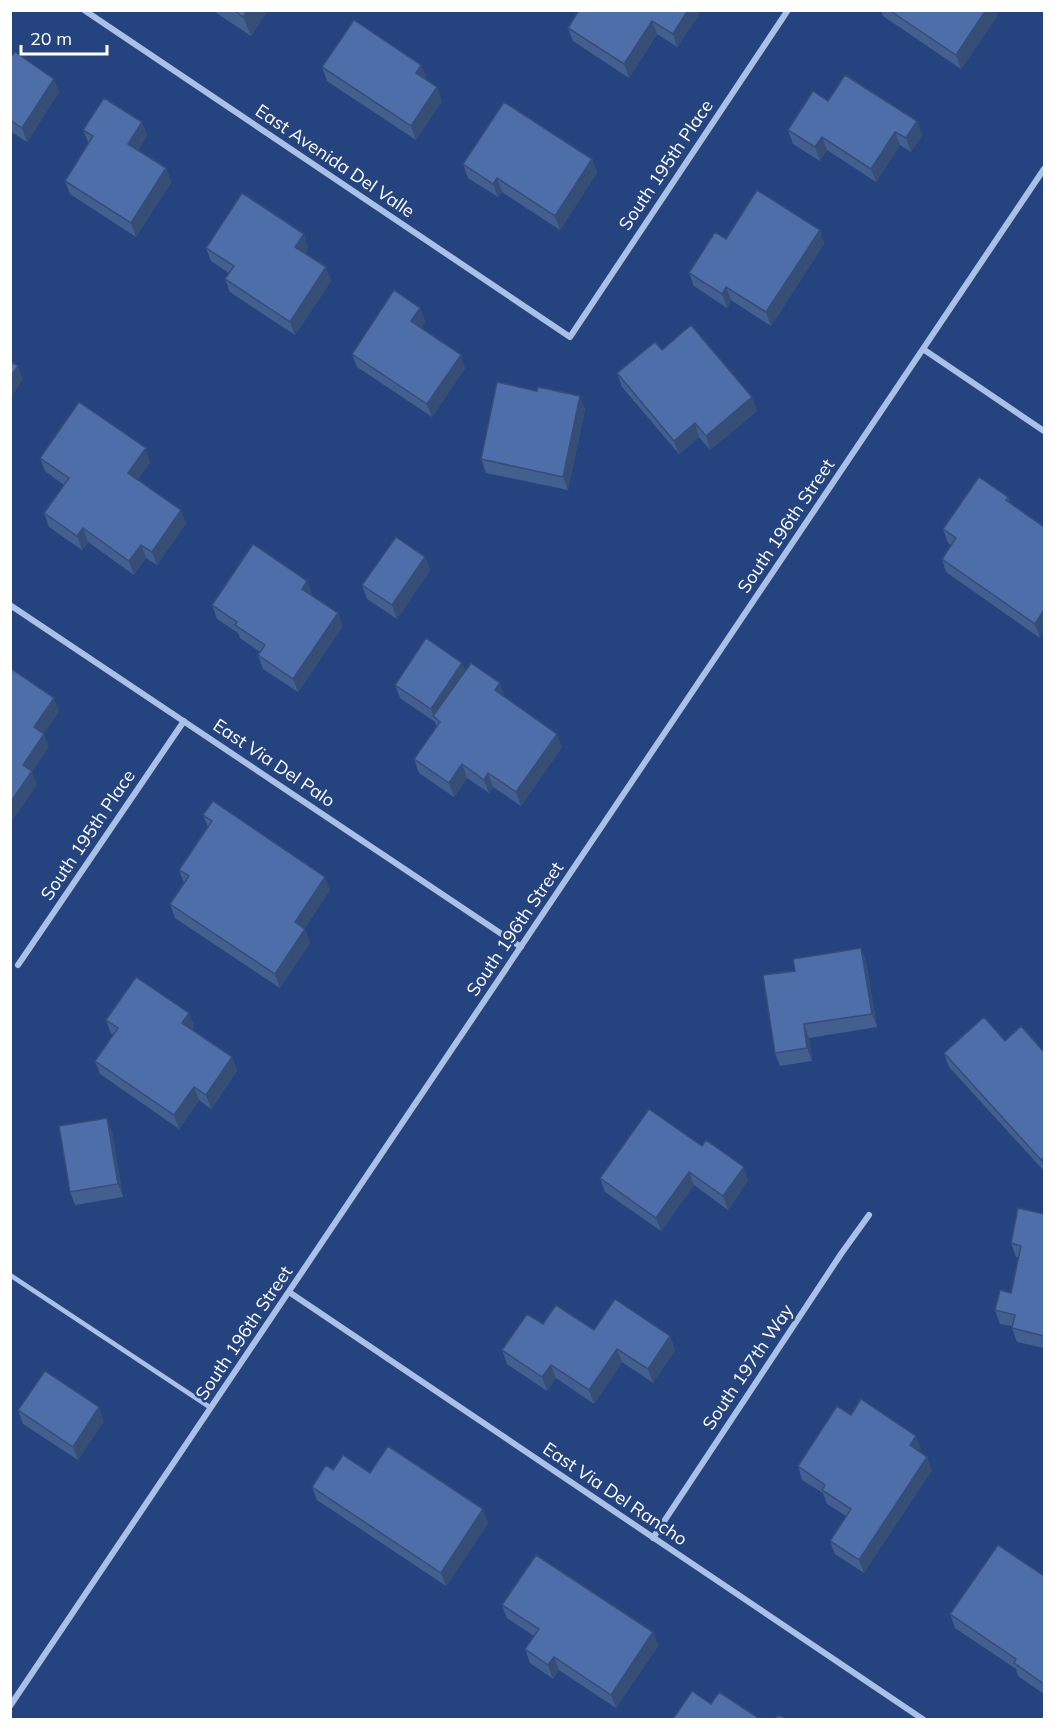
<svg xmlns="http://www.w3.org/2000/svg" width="1055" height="1730" font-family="Mulish,sans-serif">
<rect width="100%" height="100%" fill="#25447f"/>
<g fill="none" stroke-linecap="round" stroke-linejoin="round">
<path stroke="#abc0e6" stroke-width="4.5" d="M10,1275l201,133"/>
<path stroke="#abc0e6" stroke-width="6" d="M84,10l486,327 218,-327
M923,349l121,82
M10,605l511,342
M18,965l166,-244
M289,1292l635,428
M653,1538l188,-284 28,-39
M10,1706l1034,-1537"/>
</g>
<path fill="#425f90" d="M212,10h56l-17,26z
M579,10h123l-25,37 -20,-13 -28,44 -56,-37 -5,-13z
M881,10h114l2,6 -36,53 -78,-53z
M10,58l49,34 -32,50 -17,-11z
M421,65l5,13 -1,1 17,22 -26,39 -89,-59 -5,-14z
M828,101l89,20 5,14 -11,17 -11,-7 -24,37 -49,-32 -7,11 -27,-17 -5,-14z
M142,122l5,14 -9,14 28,18 5,14 -35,55 -66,-43 -5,-13 24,-37 -6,-14z
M592,159l5,14 -37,57 -58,-38 -4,5 -30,-19 -5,-14z
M820,230l4,14 -53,82 -40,-26 -4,8 -33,-22 -5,-13 37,-34z
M304,234l4,13 -3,6 21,14 5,14 -36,54 -65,-43 -5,-13 4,-6 -18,-12 -5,-13z
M420,308l5,14 -4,6 44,40 -33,49 -75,-50 -5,-13z
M662,350l95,61 -47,39 -11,-13 -20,17 -57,-67 -5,-14z
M585,409l-17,81 -82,-17 -5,-14z
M40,458l110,4 -12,17 48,44 -29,42 -11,-7 -12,17 -46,-33 -6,8 -33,-23 -5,-14 20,-28 -19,-14z
M1008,497l2,6 30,135 -94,-66 -4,-13 9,-14 -3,-2 -5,-14z
M425,557l5,13 -33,49 -30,-20 -5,-14z
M312,594v1l31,31 -45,66 -35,-23 -5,-14 2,-3 -20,-14 -2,-5 -21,-14 -5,-14z
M462,663l3,8 39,26 58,50 -41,59 -28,-19 -4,6 -22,-15 -13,19 -35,-24 -5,-14 23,-32 -2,-5 -35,-24 -5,-13z
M203,815l127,75 -26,39 6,14 -30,45 -105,-70 -5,-14 14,-21 -5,-13 29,-43z
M861,948l5,14 11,65 -68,11 3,23 -32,5 -5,-13 20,-82z
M189,1013l5,14 -2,2 40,28 5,14 -26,38 -12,-9 -20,29 -79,-55 -5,-13 18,-26 -2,-1 -5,-14z
M1005,1041l39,11v119l-95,-104 -5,-14z
M112,1132l11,65 -48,8 -5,-13z
M702,1146l46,34 -20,30 -34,-25 -33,46 -56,-39 -5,-14z
M1044,1214v134l-27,-6 -5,-14v-2l-12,-2 -5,-14 16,-17 7,-36h-2l-5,-14z
M543,1324l51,6 76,6 5,14 -22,33 -31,-21 -28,42 -38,-26 -9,13 -40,-27 -5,-14z
M18,1410l86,11 -26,39 -55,-36z
M851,1415l70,34 -2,3 13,18 -68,103 -29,-19 -5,-13 16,-25 -19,-12 -4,-11 -21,-13 -4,-14z
M333,1470l37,3 118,50 -42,63 -129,-86 -5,-13z
M1044,1576v118l-26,-18 -2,-7 -61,-41 -5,-14z
M502,1605l151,27 5,14 -42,62 -57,-38 -6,9 -23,-16 -5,-14 9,-13 -27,-18z"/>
<path fill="#364d76" d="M247,10h21l-17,26 -8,-19z
M688,10h14l-25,37 -4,-13z
M986,10h9l2,6 -36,53 -5,-14z
M652,21l5,13 -28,44 -5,-14z
M421,65l5,13 -6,8 -4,-13z
M54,79l5,13 -32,50 -5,-14z
M437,87l5,14 -26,39 -5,-14z
M917,121l5,14 -11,17 -5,-14z
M142,122l5,14 -14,21 -5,-13z
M895,132l5,13 -24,37 -5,-13z
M822,137l5,13 -7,11 -5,-14z
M592,159l5,14 -37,57 -5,-14z
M166,168l5,14 -35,55 -5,-14z
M497,178l5,14 -4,5 -5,-13z
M820,230l4,14 -53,82 -5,-14z
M304,234l4,13 -8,13 -5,-13z
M326,267l5,14 -36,54 -5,-13z
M726,287l5,13 -4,8 -5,-14z
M420,308l5,14 -9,13 -5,-14z
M461,355l4,13 -33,49 -5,-13z
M18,366l5,14 -13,18v-21z
M580,396l5,13 -17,81 -5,-13z
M752,397l5,14 -47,39 -4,-14z
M695,423l4,14 -20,17 -5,-13z
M146,448l4,14 -17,24 -5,-13z
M181,510l5,13 -29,42 -5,-13z
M83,528l5,14 -6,8 -5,-14z
M141,545l5,13 -12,17 -5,-14z
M425,557l5,13 -33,49 -5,-14z
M307,581l5,13 -5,8 -5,-13z
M1044,610v21l-4,7 -5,-14z
M338,613l5,13 -45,66 -5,-13z
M462,663l5,13 -33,41 -3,-8z
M500,683l5,14 -10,-7z
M54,698l5,14 -20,29 -5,-14z
M44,734l5,13 -17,25 5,13 -25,36 -2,-5v-13l13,-38z
M557,734l5,13 -41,59 -5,-14z
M462,764l5,14 -13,19 -5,-14z
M488,773l5,14 -4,6 -5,-13z
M325,877l5,13 -30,46 -5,-14z
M305,929l5,14 -30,45 -5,-14z
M861,948l5,14 11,65 -5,-13z
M189,1013l5,14 -7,9 -5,-13z
M804,1024l5,14 3,23 -5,-13z
M232,1057l5,14 -26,38 -5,-14z
M194,1087l5,13 -20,29 -5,-14z
M107,1118l5,14 11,65 -5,-13z
M1044,1157v11l-3,-8z
M744,1167l4,13 -20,30 -5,-14z
M689,1172l5,13 -33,46 -5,-13z
M670,1336l5,14 -22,33 -5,-14z
M617,1349l5,13 -28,42 -5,-14z
M551,1365l5,13 -9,13 -5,-14z
M99,1407l5,14 -26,39 -5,-13z
M916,1436l5,13 -6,10 -5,-14z
M927,1457l5,13 -68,103 -5,-13z
M483,1509l5,14 -42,63 -5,-13z
M653,1632l5,14 -42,62 -5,-13z
M554,1657l5,13 -6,9 -5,-14z"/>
<path fill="#4d6ea8" stroke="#364d76" stroke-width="1.5" d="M234,10h13l-4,7z
M579,10h109l-15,24 -21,-13 -28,43 -56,-36z
M889,10h97l-30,45z
M354,20l67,45 -5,8 21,14 -26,39 -89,-59z
M15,52l39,27 -32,49 -12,-8v-62z
M845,75l72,46 -11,17 -11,-6 -24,37 -49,-32 -7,10 -27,-17 25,-39 15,10z
M104,98l38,24 -14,22 38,24 -35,55 -66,-42 28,-45 -10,-6z
M504,102l88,57 -37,57 -58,-38 -4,6 -30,-20z
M757,190l63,40 -54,82 -40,-25 -4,7 -33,-21 26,-41 11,7z
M242,193l62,41 -9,13 31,20 -36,55 -65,-43 9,-13 -28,-18z
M394,290l26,18 -9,13 50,34 -34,49 -75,-50z
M691,325l61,72 -46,39 -11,-13 -21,18 -57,-68 38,-31 7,8z
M10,361l8,5 -8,11z
M497,382l40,9 1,-4 42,9 -17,81 -82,-18z
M79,402l67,46 -18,25 53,37 -29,42 -11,-7 -12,16 -46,-33 -6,8 -33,-23 25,-35 -29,-20z
M979,477l29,20 -2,3 38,27v83l-9,14 -93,-65 14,-21 -13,-9z
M396,537l29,20 -33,48 -30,-20z
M253,544l54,37 -5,8 36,24 -45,66 -35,-24 7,-10 -30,-20 2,-3 -25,-17z
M426,638l36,25 -31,46 -36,-24z
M471,663l29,20 -5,7 62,44 -41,58 -28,-19 -4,7 -22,-16 -13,19 -35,-24 26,-37 -7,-6z
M10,668l44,30 -20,29 10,7 -21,31 9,6 -22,32z
M213,801l112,76 -30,45 10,7 -30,45 -105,-70 19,-28 -10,-6 33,-49 -9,-6z
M861,948l11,66 -68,10 3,24 -32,5 -12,-78 32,-4 -2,-12z
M136,977l53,36 -7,10 50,34 -26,38 -12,-8 -20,28 -79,-54 23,-33 -12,-8z
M984,1017l21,24 16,-15 23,26v105l-3,3 -97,-107z
M649,1109l53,37 4,-6 38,27 -21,29 -34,-24 -33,46 -56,-40z
M107,1118l11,66 -48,8 -11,-66z
M1018,1208l26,6v122l-32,-8 3,-13 -20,-5 5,-20 11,3 10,-47 -10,-3z
M615,1299l55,37 -22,33 -31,-20 -28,41 -38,-25 -9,12 -40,-27 25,-36 16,10 13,-19 38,25z
M45,1371l54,36 -26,40 -55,-37z
M861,1399l55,37 -6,9 17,12 -68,103 -29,-19 21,-32 -29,-19 3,-5 -27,-19 39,-60 14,9z
M388,1446l95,63 -42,64 -129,-86 14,-22 7,5 10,-15 27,18z
M998,1545l46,31v108l-30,-21 2,-4 -66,-45z
M536,1555l117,77 -42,63 -57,-38 -6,8 -23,-16 14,-20 -37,-24z
M692,1691l19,13 8,-12 41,27h-87z
M778,1715l8,4h-11z"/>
<g text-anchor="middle" stroke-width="5" stroke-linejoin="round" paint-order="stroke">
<g font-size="18" fill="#fff" stroke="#25447f">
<text transform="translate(335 161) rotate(34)" y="6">East Avenida Del Valle</text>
<text transform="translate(666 165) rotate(-56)" y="6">South 195th Place</text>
<text transform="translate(786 526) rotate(-56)" y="6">South 196th Street</text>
<text transform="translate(274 763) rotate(34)" y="6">East Via Del Palo</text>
<text transform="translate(88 835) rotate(-56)" y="6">South 195th Place</text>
<text transform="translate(515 929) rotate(-56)" y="6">South 196th Street</text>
<text transform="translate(244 1333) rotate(-56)" y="6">South 196th Street</text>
<text transform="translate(748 1367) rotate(-56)" y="6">South 197th Way</text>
<text transform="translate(615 1494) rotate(34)" y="6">East Via Del Rancho</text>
</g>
</g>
<rect width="1055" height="1730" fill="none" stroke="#ffffff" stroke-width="24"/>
<path d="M21 45v9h86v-9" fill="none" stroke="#ffffff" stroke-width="3"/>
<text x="30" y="45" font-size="18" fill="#ffffff" stroke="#25447f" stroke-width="4.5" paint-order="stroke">20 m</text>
</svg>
